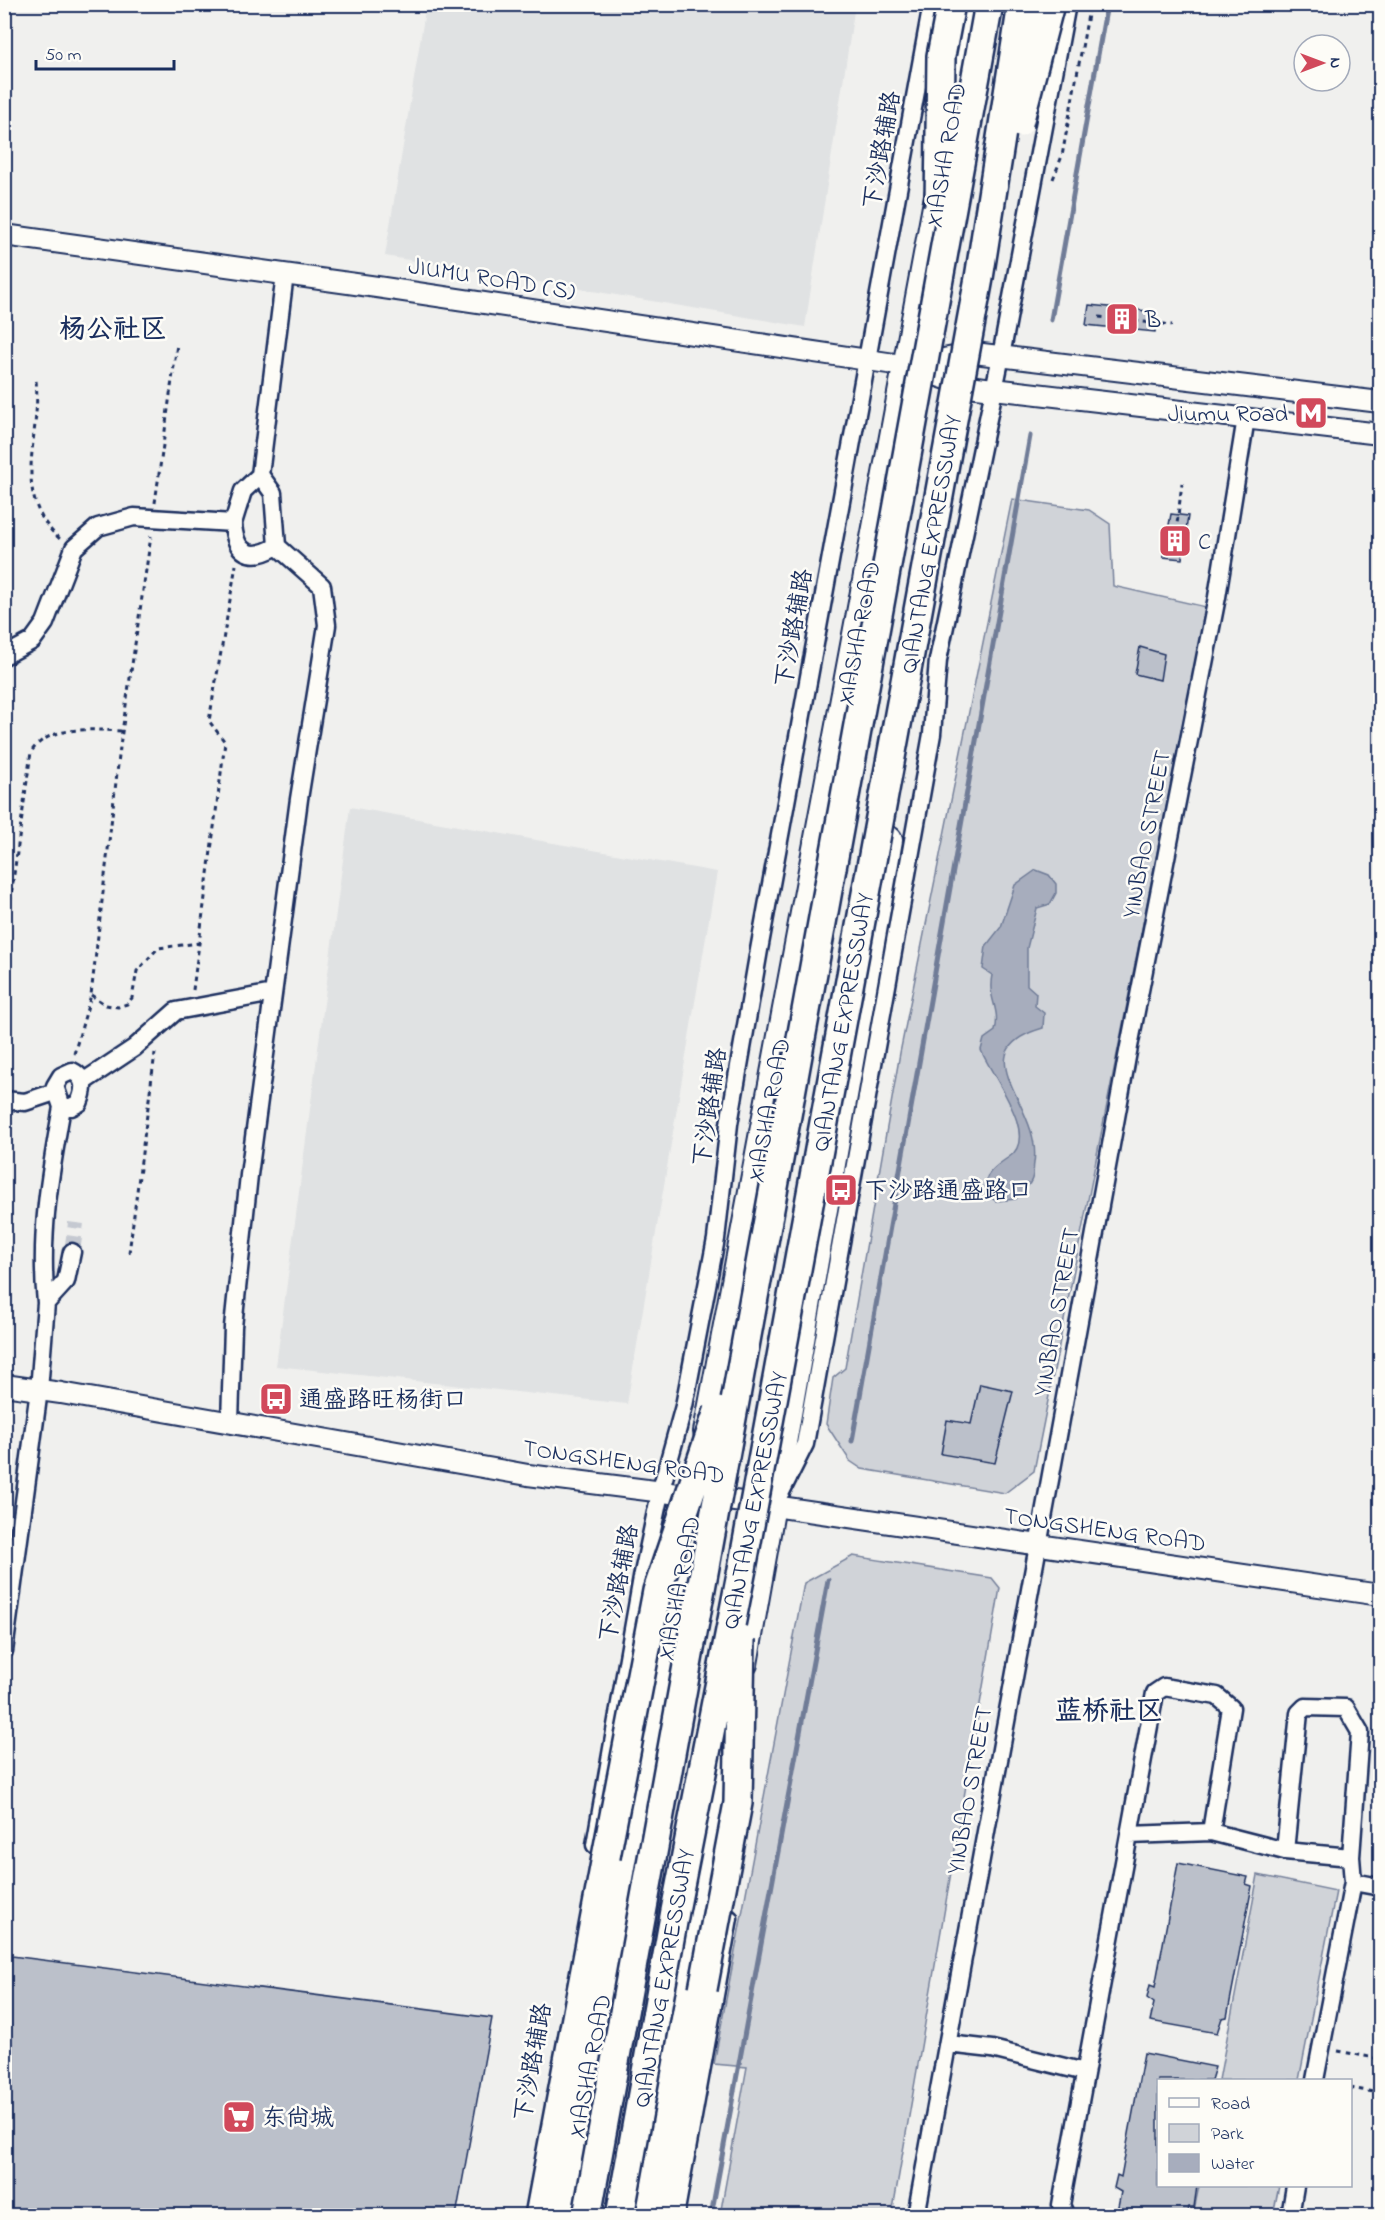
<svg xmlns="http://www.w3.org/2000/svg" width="1385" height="2220" font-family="'Indie Flower','LXGW WenKai TC',sans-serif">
<rect width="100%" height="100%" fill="#f0f0ee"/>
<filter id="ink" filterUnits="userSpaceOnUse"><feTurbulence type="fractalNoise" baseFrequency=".0167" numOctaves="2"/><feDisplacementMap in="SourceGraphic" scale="12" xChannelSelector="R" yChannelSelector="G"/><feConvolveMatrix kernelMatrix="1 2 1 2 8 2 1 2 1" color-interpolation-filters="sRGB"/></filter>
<g filter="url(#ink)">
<path fill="#e0e2e3" d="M426,5h429l-50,322 -420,-71z
M350,807l367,65 -90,532 -351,-38z"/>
<path fill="#d0d3d8" stroke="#76819b" stroke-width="1.5" d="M1012,499l77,11 21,14 3,62 93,21 -172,864 -29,22 -143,-24 -12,-8 -24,-37 7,-46 12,-10 55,-315z
M853,1556l139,22 8,10 -108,627h-172l27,-148 -33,-3 90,-481z
M1258,1875l78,16 -37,189h-80z
M1199,2186h80l-6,29h-80z"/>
<path fill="#a7adbd" stroke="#6f7b97" stroke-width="1.5" d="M1036,870l13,5 7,9v9l-6,11 -13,4 -10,40v37l9,8 -1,13 9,7 -1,15c-84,24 0,77 -9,135 -1,5 0,13 -3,18 -3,7 -11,12 -15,18l-20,2 -13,-8c1,-19 11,-26 26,-36 32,-21 -19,-83 -28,-107l3,-11 11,-8c6,-24 -8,-31 -3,-56l-9,-6 3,-23 15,-19 14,-42z"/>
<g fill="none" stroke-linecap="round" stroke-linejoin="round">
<path stroke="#6f7b97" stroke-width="5" d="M1051,320l56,-316
M852,1441l178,-1005
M711,2216l117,-636"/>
</g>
<path fill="#bbc0ca" stroke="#1b2f5e" stroke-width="1.5" d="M1089,305l68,7 -2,20 -69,-7z
M1171,514l17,2 -6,43 -19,-2z
M1140,647l24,7 -4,26 -25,-6z
M980,1384l33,7 -18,72 -54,-9 6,-34 24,4z
M1178,1863l70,14 -2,7 6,2 -25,131 -5,1 -5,15 -67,-12 4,-18 -7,-5 3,-13 5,2z
M4,1955l488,63 -36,198h-452z
M1144,2053l71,14 -4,13h-53v106h39l-3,21h-5l-3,9h-45l-24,-5 4,-19 -7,-4 3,-13 4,2z"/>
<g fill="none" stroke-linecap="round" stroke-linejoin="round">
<path stroke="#c5c9d1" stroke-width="16" stroke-dasharray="16 8" stroke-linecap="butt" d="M72,1252l4,-29"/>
<g stroke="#1b2f5e" stroke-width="21">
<path id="minor" d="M233,523c2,30 17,39 44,23l-4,-53 -13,-18
M4,656l28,-15 13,-18 29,-75 24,-21 36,-10 99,6 10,-32 17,-16 25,-201
M83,1082l51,-34 42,-37 97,-18
M4,1100l21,2 30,-10
M46,1303c-7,-68 4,-129 16,-196h9l8,-4c6,-14 7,-25 -7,-32l-11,5 -6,10 7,21
M230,1422l3,-95 16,-152 50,-376 28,-174 -5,-39 -45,-40
M781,1492l24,-48 127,-710 6,-74 63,-304 66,-352
M4,1651l35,-261 7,-87 20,-22 6,-29
M1129,1835l26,-142 9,-6 53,9 14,12 -20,124
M595,1845l47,-267 18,-85 24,-87 32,-167 13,-115 30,-174 173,-946
M1285,1851l14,-138 6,-6 41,1 14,24 -9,125
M1353,1882l27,5
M948,2044l44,5 93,23
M675,2216l54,-298
M916,2216l211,-1159 90,-460 29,-179
M1066,2216l-5,-11 68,-370 82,-3 74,19 66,6 2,25 -38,198
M1290,2216l5,-30"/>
</g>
<g stroke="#1b2f5e" stroke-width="24">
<path id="tertiary" d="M4,235l373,52 531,79 60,20 412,48
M913,365l61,-12 406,49
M4,1385l57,8 467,82 246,31 606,89"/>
</g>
<g stroke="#1b2f5e" stroke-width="30">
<path id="primary" d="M948,140l24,-136
M707,1432l233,-1247
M744,1664l145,-824
M561,2216l130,-698
M640,2216l92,-487"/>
</g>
<g stroke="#1b2f5e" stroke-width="32">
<path id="trunk" d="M539,2216l67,-359
M660,2216l43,-227"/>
</g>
<path stroke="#1b2f5e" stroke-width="3" stroke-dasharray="4.5 4.5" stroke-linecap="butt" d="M1053,179l9,-23 28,-152
M1099,317l73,8
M36,381c6,56 -27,113 24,158
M155,503l22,-159
M1174,549l8,-66
M4,946l27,-194c18,-28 62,-22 91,-21
M193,990l32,-248 -16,-21 27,-156
M91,995l15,10 12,2 9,-3 5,-6 5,-27 21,-23 41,-5
M74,1054l17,-59 30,-256 30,-203
M129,1253l26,-200
M1338,2051l42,8
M1350,2088l30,5"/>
<use href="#minor" stroke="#fdfcf7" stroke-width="16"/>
<use href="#tertiary" stroke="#fdfcf7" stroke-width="20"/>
<use href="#primary" stroke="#fdfcf7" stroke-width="26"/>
<use href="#trunk" stroke="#fdfcf7" stroke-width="27"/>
<g stroke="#1b2f5e" stroke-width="32" stroke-linecap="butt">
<path id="trunk-bridge" d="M1019,123l31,-119
M939,206l2,-150 10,-52
M606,1857l51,-266 61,-180
M703,1989l35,-186 3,-164
M587,2216l402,-2212
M620,2216l55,-305 67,-342 237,-1291 43,-274"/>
</g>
<use href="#trunk-bridge" stroke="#fdfcf7" stroke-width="27"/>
</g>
</g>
<defs>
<g id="building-square" transform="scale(1.725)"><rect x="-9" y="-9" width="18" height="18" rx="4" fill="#d1495b" stroke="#fdfcf7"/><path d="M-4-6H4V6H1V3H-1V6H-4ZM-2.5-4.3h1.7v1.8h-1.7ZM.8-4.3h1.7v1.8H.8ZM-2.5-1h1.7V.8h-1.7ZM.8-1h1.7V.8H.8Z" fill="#fff"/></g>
<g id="metro-square" transform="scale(1.725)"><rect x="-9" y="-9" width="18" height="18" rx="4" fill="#d1495b" stroke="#fdfcf7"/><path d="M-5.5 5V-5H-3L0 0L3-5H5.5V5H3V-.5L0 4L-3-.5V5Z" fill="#fff"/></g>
<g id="bus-square" transform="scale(1.725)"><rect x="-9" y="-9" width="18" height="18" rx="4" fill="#d1495b" stroke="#fdfcf7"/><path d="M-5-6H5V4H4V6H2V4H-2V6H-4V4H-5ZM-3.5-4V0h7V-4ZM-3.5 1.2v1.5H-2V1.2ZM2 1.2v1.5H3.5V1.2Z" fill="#fff"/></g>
<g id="supermarket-square" transform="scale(1.725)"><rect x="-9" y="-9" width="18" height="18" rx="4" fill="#d1495b" stroke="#fdfcf7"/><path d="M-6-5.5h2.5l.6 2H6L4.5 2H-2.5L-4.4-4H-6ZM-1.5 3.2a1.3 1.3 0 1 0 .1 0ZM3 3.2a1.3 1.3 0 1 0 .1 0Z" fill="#fff"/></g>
</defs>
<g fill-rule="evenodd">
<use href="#building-square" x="1122" y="319"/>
<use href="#metro-square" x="1311" y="413"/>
<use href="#building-square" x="1175" y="541"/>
<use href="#bus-square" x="841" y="1190"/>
<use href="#bus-square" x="276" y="1399"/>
<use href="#supermarket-square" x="239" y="2117"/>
</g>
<g text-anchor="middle" stroke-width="5" stroke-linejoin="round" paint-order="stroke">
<g font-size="24" fill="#1b2f5e" stroke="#fdfcf7">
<text transform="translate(881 150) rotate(-80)" y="8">下沙路辅路</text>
<text transform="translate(945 155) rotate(-80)" y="8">XIASHA ROAD</text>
<text transform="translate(492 278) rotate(9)" y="8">JIUMU ROAD (S)</text>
<text transform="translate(930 544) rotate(-80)" y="8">QIANTANG EXPRESSWAY</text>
<text transform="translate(793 628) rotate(-80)" y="8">下沙路辅路</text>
<text transform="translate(858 633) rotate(-79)" y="8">XIASHA ROAD</text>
<text transform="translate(1146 834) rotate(-79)" y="8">YINBAO STREET</text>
<text transform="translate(842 1022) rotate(-80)" y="8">QIANTANG EXPRESSWAY</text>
<text transform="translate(709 1107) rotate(-82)" y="8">下沙路辅路</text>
<text transform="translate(768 1110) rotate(-79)" y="8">XIASHA ROAD</text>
<text transform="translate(1056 1312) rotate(-80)" y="8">YINBAO STREET</text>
<text transform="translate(624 1461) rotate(8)" y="8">TONGSHENG ROAD</text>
<text transform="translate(754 1500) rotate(-79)" y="8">QIANTANG EXPRESSWAY</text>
<text transform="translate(1105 1529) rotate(8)" y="8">TONGSHENG ROAD</text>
<text transform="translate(618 1583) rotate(-79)" y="8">下沙路辅路</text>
<text transform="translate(678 1588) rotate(-79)" y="8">XIASHA ROAD</text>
<text transform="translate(969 1790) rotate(-80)" y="8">YINBAO STREET</text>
<text transform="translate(663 1978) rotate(-80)" y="8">QIANTANG EXPRESSWAY</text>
<text transform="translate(532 2062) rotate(-80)" y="8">下沙路辅路</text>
<text transform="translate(589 2066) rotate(-79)" y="8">XIASHA ROAD</text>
</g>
<g font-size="24" fill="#1b2f5e" stroke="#fdfcf7" text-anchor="start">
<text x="1145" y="327">B</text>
<text x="1288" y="421" text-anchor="end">Jiumu Road</text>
<text x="1198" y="549">C</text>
<text x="864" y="1198">下沙路通盛路口</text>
<text x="299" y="1407">通盛路旺杨街口</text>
<text x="262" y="2125">东尚城</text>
</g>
<g font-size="27" font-weight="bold" fill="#1b2f5e" stroke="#fdfcf7">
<text x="113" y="337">杨公社区</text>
<text x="1109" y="1719">蓝桥社区</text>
</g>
</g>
<rect width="1385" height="2220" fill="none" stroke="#fdfcf7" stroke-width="24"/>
<rect x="12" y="12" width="1361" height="2196" fill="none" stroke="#1b2f5e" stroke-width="2" filter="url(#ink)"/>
<rect x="1157" y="2079" width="195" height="108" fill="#fdfcf7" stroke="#a3aaba" stroke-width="1.5"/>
<rect x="1169" y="2098" width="30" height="9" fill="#fdfcf7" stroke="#a3aaba" stroke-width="1.5"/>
<text x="1211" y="2109" font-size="18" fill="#1b2f5e">Road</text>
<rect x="1169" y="2124" width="30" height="18" fill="#d0d3d8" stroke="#a3aaba" stroke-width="1.5"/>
<text x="1211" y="2139" font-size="18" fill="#1b2f5e">Park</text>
<rect x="1169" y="2154" width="30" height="18" fill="#a7adbd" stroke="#a3aaba" stroke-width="1.5"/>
<text x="1211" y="2169" font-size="18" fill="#1b2f5e">Water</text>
<g transform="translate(1322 63) rotate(90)"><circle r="28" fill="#fdfcf7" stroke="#a3aaba" stroke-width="1.5"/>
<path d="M0-4.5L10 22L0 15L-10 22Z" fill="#d1495b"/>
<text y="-9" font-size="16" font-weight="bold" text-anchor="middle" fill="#1b2f5e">N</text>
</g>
<path d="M36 60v9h138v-9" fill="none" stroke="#1b2f5e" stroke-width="3"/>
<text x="45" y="60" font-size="18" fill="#1b2f5e" stroke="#fdfcf7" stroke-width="4.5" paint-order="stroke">50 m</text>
</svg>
